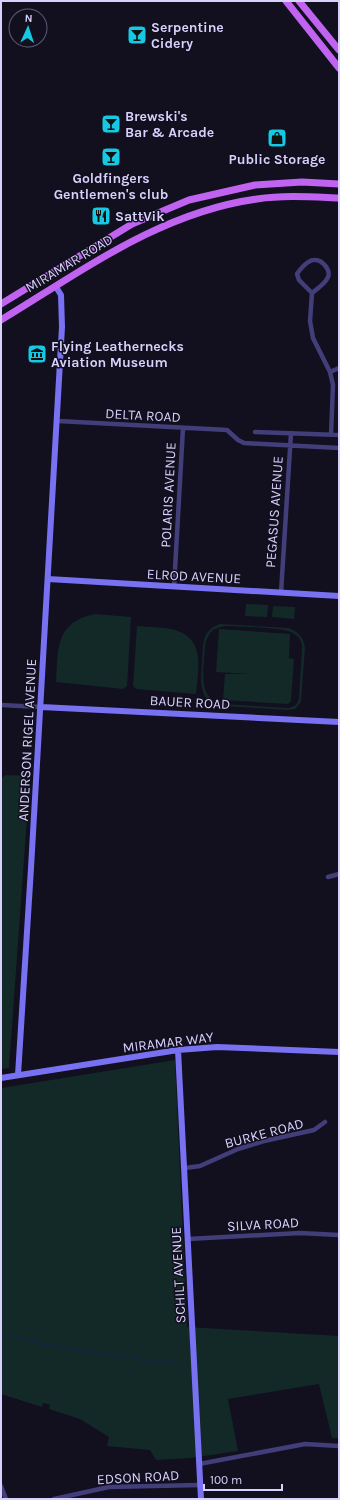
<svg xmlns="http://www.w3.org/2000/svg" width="340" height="1500" font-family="Karla,sans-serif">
<rect width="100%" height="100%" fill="#120f1f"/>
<path fill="#122928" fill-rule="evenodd" d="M246,604l22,1 -1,12 -22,-1z
M273,606l22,1 -1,12 -22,-2z
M95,614l36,3 -4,69 -4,3 -67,-7c2,-33 -1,-60 39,-68z
M220,624l68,4c10,3 16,10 17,20l-4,54 -6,7 -7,1 -67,-4c-24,-5 -20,-27 -19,-46 1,-8 0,-18 4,-25 3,-6 8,-9 14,-11zM225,626c13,1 59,1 68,7 6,3 9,8 9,15l-3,49c-1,7 -4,10 -11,11l-66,-4c-22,-5 -19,-28 -18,-45 1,-8 0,-17 5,-24 3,-6 10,-8 16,-9z
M137,626c12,1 27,1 38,4 31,9 23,40 21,64l-60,-5 -3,-3z
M219,629l71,5 -1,24 5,1 -3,42 -3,3 -65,-4 2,-26h25l-34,-2z
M6,775l24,1 -21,292 -8,1v-291z
M175,1060l12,267 152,9v102h-7l-13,-54 -91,15 10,52 -48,7 -34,2 -6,-10 -43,-4 2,-9 -29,-18 -31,-10 1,-4 -7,-2 -1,4 -41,-13v-306z"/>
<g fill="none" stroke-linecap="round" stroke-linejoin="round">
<path stroke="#132644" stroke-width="1.5" d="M1,1334l65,15 68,9 16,4 24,1"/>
<path stroke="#423e7a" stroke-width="4.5" d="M312,293l-13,-13 -2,-6c3,-5 11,-14 17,-14 8,-1 17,10 14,17 -2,6 -11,12 -16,16l-2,28 3,17 17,34 3,13 -2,50
M330,372l9,-4
M58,421l169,9 11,10 6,3 95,5
M255,432l84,3
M174,587l9,-159
M281,593l10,-160
M1,705l40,2
M328,877l11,-3
M185,1168l15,-2 38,-17 26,-8 50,-11 11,-8
M188,1239l112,-6 39,2
M199,1464l106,-20 34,2
M1,1486l5,13
M54,1499l55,-12 91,-2"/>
<path stroke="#7871f2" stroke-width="6" d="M48,579l291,17
M41,707l298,15
M178,1050l23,449
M18,1075l13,-207 31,-541 -1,-32 -5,-8
M1,1078l177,-28 39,-3 122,5"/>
<path stroke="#bf63f0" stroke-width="7" d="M286,1l53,67
M299,1l40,49
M1,304l131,-80 57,-24 66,-15 47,-3 37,2
M1,320c81,-49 160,-108 256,-121 28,-4 55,-2 82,-1"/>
</g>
<defs>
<g id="bar-square" transform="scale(1)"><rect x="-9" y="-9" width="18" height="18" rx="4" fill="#15c9e3" stroke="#120f1f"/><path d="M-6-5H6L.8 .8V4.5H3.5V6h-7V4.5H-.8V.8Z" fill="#111"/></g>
<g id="shop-square" transform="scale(1)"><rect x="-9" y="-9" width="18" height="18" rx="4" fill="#15c9e3" stroke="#120f1f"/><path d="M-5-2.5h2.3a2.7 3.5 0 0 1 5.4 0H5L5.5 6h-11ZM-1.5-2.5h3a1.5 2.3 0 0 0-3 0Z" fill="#111"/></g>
<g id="restaurant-square" transform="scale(1)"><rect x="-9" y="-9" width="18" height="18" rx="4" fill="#15c9e3" stroke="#120f1f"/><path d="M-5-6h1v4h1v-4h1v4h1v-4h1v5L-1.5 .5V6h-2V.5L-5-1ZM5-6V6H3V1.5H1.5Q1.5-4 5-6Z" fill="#111"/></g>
<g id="museum-square" transform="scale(1)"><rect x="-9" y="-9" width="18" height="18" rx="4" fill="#15c9e3" stroke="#120f1f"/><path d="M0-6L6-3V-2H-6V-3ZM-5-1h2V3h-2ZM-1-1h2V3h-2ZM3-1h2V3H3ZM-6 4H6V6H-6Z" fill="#111"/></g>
</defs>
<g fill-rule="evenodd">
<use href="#bar-square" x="137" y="35"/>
<use href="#bar-square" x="111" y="124"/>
<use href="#shop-square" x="277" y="138"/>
<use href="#bar-square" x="111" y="157"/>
<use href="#restaurant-square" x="101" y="216"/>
<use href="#museum-square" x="37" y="354"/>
</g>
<g text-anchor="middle" stroke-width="3" stroke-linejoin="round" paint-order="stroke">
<g font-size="14" font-weight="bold" fill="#d7d1fb" stroke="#120f1f" text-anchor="start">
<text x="151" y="32">Serpentine<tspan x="151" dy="16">Cidery</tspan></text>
<text x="125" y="121">Brewski's<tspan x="125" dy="16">Bar &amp; Arcade</tspan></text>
<text x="277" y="164" text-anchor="middle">Public Storage</text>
<text x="111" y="183" text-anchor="middle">Goldfingers<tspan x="111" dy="16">Gentlemen's club</tspan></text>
<text x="115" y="221">SattVik</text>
<text x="51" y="351">Flying Leathernecks<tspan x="51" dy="16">Aviation Museum</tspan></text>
</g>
<g font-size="14" fill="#d7d1fb" stroke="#120f1f">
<text transform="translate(69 263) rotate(-31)" y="5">MIRAMAR ROAD</text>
<text transform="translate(143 415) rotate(3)" y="5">DELTA ROAD</text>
<text transform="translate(168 495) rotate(-87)" y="5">POLARIS AVENUE</text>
<text transform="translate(274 512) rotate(-86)" y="5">PEGASUS AVENUE</text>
<text transform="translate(194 576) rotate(3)" y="5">ELROD AVENUE</text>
<text transform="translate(190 702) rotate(3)" y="5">BAUER ROAD</text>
<text transform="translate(27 740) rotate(-87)" y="5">ANDERSON RIGEL AVENUE</text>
<text transform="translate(168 1042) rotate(-7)" y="5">MIRAMAR WAY</text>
<text transform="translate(264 1133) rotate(-15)" y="5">BURKE ROAD</text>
<text transform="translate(263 1224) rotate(-3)" y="5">SILVA ROAD</text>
<text transform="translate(178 1275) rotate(-93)" y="5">SCHILT AVENUE</text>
<text transform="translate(138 1477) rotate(-3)" y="5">EDSON ROAD</text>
</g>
</g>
<rect width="340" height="1500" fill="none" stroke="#d7d1fb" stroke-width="4"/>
<g transform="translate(28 28) rotate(3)"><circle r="19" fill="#120f1f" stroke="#615d77"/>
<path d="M0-3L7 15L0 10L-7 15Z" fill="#15c9e3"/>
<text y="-6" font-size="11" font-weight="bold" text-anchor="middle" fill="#d7d1fb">N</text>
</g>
<path d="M204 1484v6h78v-6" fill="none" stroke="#d7d1fb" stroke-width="2"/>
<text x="210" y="1484" font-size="12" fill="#d7d1fb" stroke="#120f1f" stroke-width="3" paint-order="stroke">100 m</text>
</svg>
